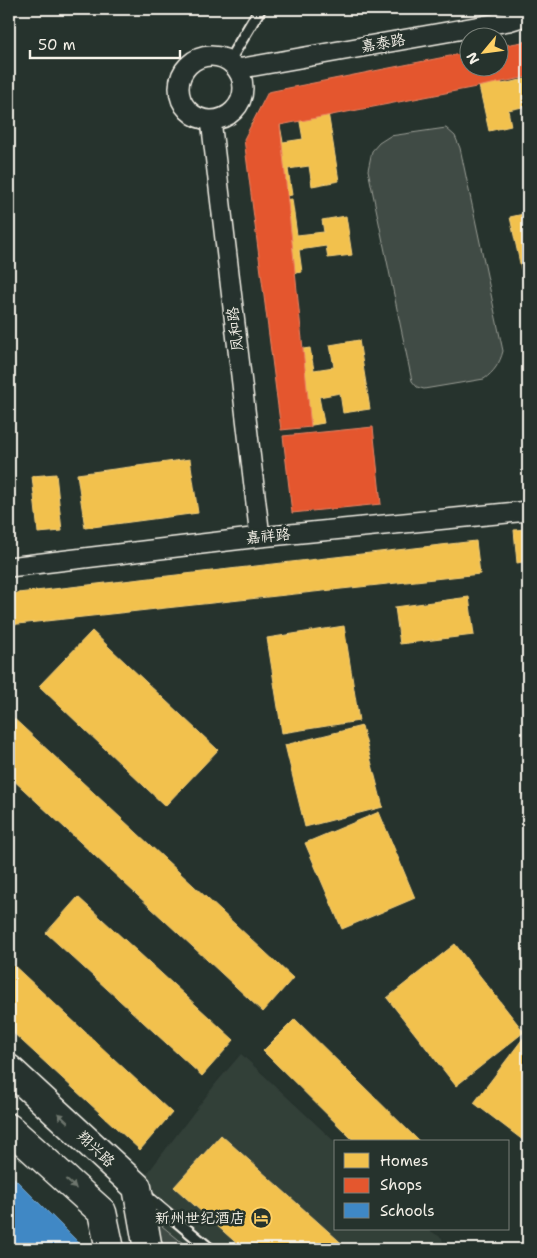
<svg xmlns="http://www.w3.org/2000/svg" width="537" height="1258" font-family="'Shantell Sans','LXGW WenKai TC',sans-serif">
<rect width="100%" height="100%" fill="#26332d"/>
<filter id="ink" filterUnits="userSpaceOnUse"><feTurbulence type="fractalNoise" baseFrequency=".02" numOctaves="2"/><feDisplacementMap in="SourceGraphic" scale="10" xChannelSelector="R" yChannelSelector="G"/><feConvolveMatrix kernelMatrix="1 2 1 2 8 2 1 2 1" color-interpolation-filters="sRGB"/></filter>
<g filter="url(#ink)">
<path fill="#333f39" d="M241,1054l95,89v86h91l15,9 2,11h-297l-10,-62 80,-105z"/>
<path fill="#414b45" stroke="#9a9e96" d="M446,128l9,8 5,12 43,203c-3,12 -9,21 -19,28l-60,10 -7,-2 -5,-6 -44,-211 4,-19 7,-8 11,-7z
M156,1221l34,28h-28z"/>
<path fill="#f2c14e" stroke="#f3cf7c" d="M528,43v63l-20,4 3,16 -22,5 -14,-63h23l4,16 24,-5 -8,-34z
M328,112l11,69 -27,5 -3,-20 -21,3 4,26 -28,5 -13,-76 28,-4 4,22 20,-3 -4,-22z
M292,199l5,36 27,-3 -2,-12 24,-4 6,39 -24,3 -2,-12 -27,4 3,22 -25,4 -11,-74z
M528,213v82l-1,1 -17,-79z
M359,340l11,69 -27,4 -3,-20 -21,4 5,26 -29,5 -12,-76 27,-4 4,22 20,-3 -4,-22z
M190,459l8,54 -113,15 -8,-54z
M56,474l6,57 -24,2 -6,-57z
M528,529v32l-11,2 -3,-33z
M476,541l4,33 -471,51v-31z
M469,597l5,38 -74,9 -5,-37z
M344,626l15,95 -77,12 -15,-95z
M92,631l126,119 -53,56 -126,-120z
M9,714l284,264 -30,34 -254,-236z
M362,726l21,81 -78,20 -20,-82z
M379,812l36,86 -73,31 -37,-86z
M78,897l156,143 -32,36 -156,-143z
M455,944l69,88 -68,54 -69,-88z
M9,961l163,152 -32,37 -131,-121z
M295,1019l125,123h-65l-92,-91z
M527,1033l1,1v110l-54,-41z
M221,1135l127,114h-105l-69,-62z"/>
<path fill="#e4572e" stroke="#e98566" d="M528,41v36l-248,48 31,302 -30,3 -37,-291 24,-47 202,-40v16h30v-22z
M373,427l8,77 -89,9 -9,-77z"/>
<path fill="#3f88c5" stroke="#75a8d0" d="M9,1173l73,73 -3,3h-68l-2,-2z"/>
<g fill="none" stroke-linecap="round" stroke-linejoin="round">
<g stroke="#f4f1e8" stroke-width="14">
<path id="service" d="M229,61l31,-52
M144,1194l66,55"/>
</g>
<g stroke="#f4f1e8" stroke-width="22">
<path id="minor" d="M179 88a32 32 0 1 1 64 0a32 32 0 1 1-64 0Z
M237,69l272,-48 19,-6
M211,120l49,417
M9,567l251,-30 268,-26"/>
</g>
<g stroke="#f4f1e8" stroke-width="31">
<path id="secondary" d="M9,1069l128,118 11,62
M9,1128l93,84 8,37"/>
</g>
<use href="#service" stroke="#26332d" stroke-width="10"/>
<use href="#minor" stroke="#26332d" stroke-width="19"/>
<use href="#secondary" stroke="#26332d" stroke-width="28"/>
</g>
<defs><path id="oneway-solid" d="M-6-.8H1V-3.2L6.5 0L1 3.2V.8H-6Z" transform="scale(1.25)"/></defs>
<g fill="#6e766e">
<use href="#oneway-solid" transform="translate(63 1118) rotate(-137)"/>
<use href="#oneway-solid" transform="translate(71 1184) rotate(42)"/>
</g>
</g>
<defs>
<g id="hotel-ring" transform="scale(1.125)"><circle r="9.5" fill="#26332d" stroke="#ffd166" stroke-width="1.5"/><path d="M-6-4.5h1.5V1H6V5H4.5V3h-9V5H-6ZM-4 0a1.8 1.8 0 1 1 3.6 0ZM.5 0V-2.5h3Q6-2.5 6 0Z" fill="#ffd166"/></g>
</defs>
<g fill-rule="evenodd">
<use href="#hotel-ring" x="261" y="1218"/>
</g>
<g text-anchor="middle" stroke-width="5" stroke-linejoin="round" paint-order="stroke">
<g font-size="15" fill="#f4f1e8" stroke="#26332d">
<text transform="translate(383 43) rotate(-10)" y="5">嘉泰路</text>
<text transform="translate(235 329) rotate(-97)" y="5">凤和路</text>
<text transform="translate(268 536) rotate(-6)" y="5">嘉祥路</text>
<text transform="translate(96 1149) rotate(43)" y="5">翔兴路</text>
</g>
<g font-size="15" fill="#f4f1e8" stroke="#26332d" text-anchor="end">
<text x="245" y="1223">新州世纪酒店</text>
</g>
</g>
<rect width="537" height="1258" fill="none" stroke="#26332d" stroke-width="30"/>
<rect x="15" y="15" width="507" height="1228" fill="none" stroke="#f4f1e8" stroke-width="2" filter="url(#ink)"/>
<rect x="334" y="1140" width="175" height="90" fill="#26332d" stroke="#787f78"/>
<rect x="344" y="1153" width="25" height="15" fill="#f2c14e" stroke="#787f78"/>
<text x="380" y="1166" font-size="15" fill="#f4f1e8">Homes</text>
<rect x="344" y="1178" width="25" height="15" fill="#e4572e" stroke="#787f78"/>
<text x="380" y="1190" font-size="15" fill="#f4f1e8">Shops</text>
<rect x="344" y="1203" width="25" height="15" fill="#3f88c5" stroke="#787f78"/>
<text x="380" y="1216" font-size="15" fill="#f4f1e8">Schools</text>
<g transform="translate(484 52) rotate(241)"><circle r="24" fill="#26332d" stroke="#787f78"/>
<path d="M0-4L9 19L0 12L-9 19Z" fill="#ffd166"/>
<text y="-8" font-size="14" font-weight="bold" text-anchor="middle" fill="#f4f1e8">N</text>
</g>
<path d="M30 50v8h150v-8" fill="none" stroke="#f4f1e8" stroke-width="2.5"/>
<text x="38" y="50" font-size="15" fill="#f4f1e8" stroke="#26332d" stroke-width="4" paint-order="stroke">50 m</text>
</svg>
